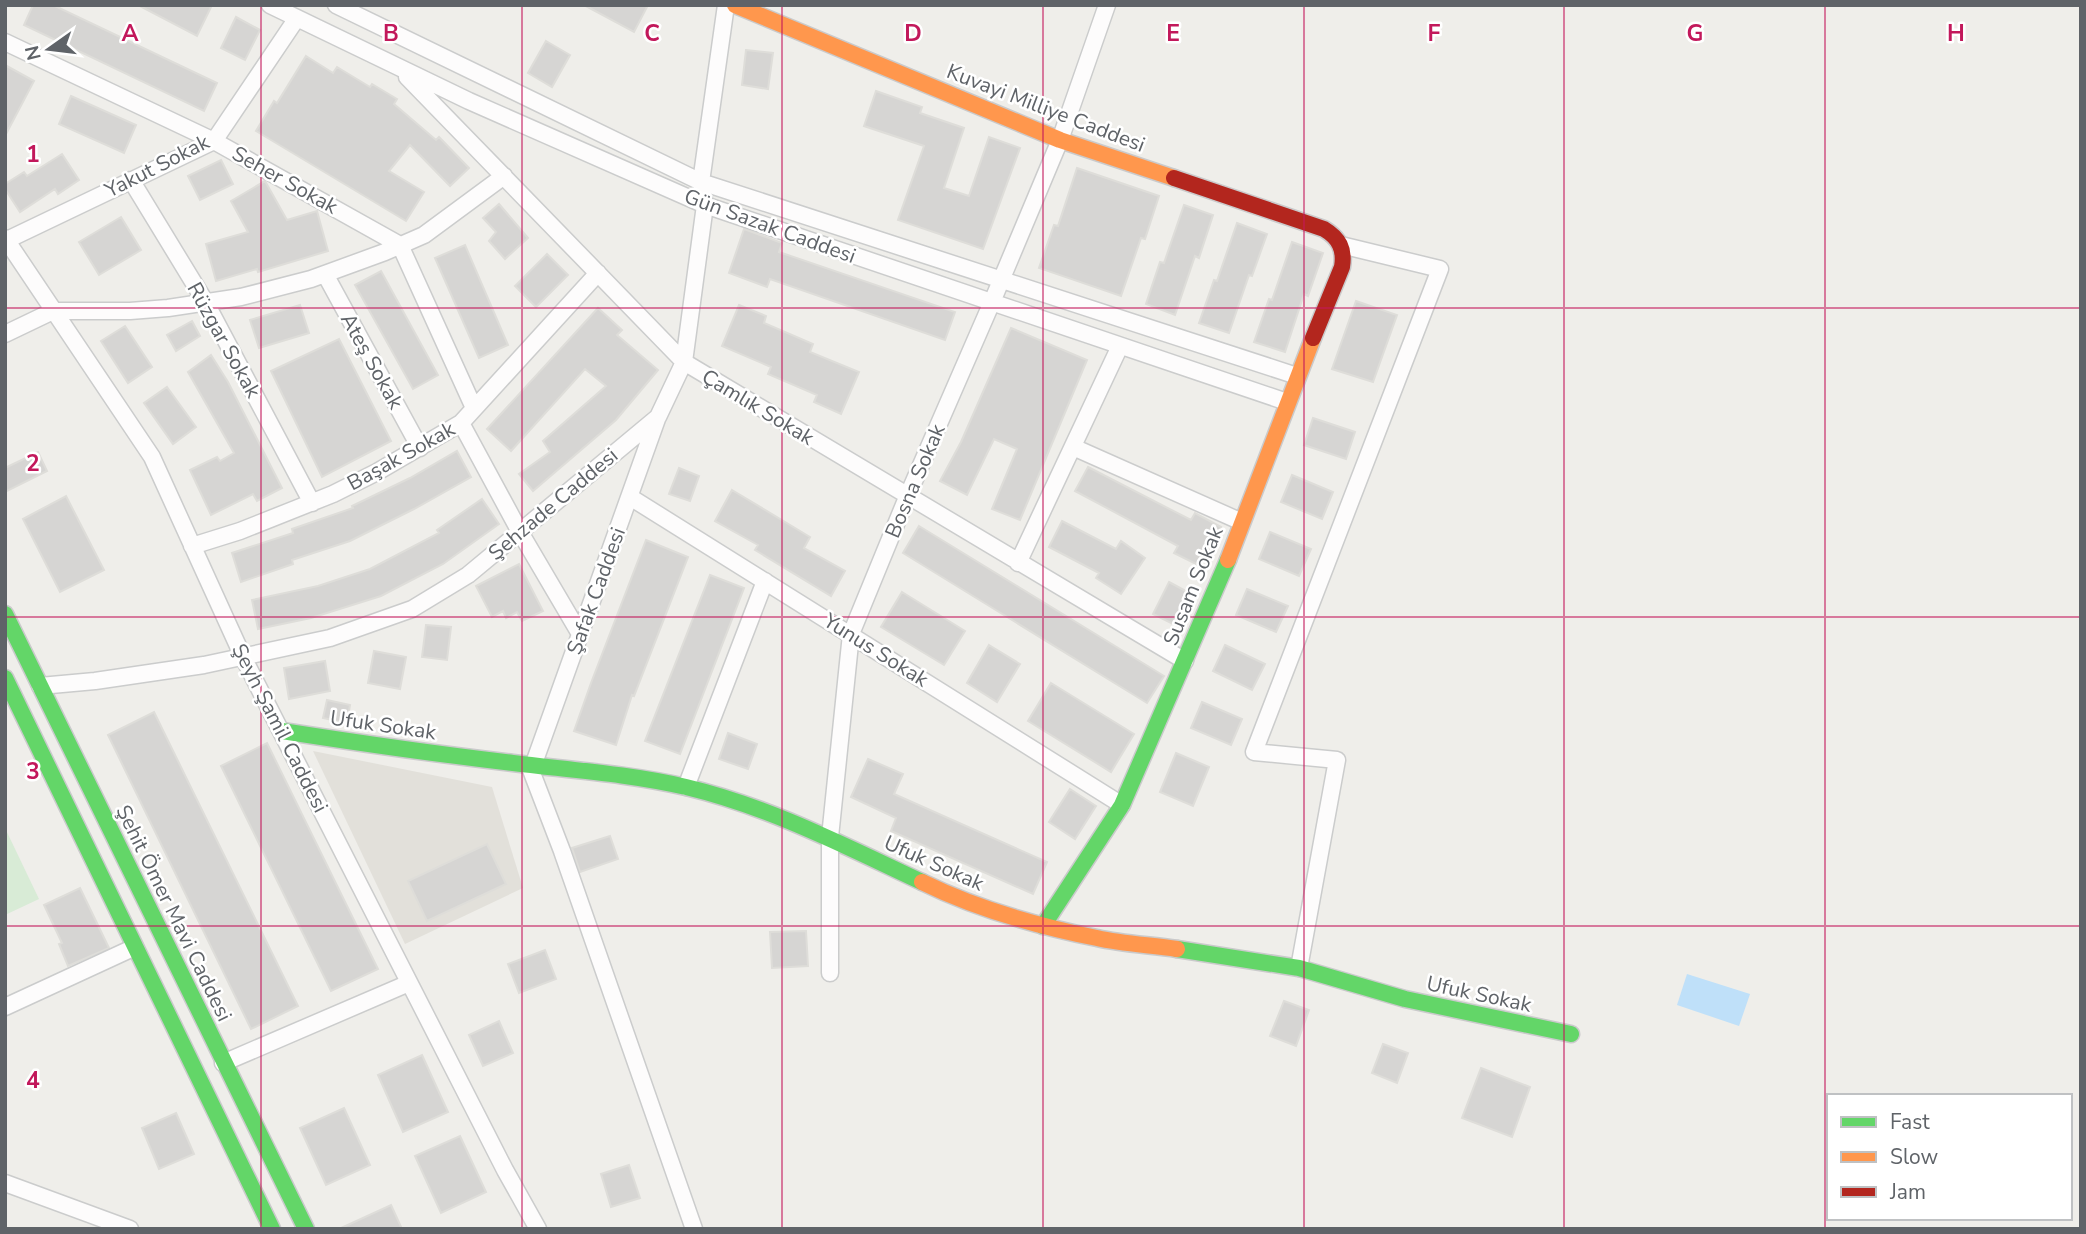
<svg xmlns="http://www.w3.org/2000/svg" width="2086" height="1234" font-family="'Nunito Sans',sans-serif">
<rect width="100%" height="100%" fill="#efeeea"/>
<path fill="#e2e0da" d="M313,751l179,36 31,101 -118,56z"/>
<path fill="#d8ebd6" d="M5,828l34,71 -34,16z"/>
<path fill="#bfe0f9" d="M1687,974l63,20 -11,32 -62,-21z"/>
<path fill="#d6d5d3" stroke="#deddd9" stroke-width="2" d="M33,5h20l164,78 -13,28 -180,-86z
M138,5h74l-15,31z
M584,5h64l-14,27z
M236,17l24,13 -15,30 -24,-12z
M546,41l24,14 -18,32 -24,-14z
M746,50l27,3 -5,36 -26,-4z
M306,56l27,17 4,-6 33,20 2,-3 25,15 -3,5 42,36 3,-3 30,31 -19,18 -40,-41 -21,26 35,21 -18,29 -150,-90 18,-30 3,2z
M5,65l29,16 -29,55z
M876,91l46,16 -2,6 44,15 -20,60 25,8 20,-59 31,11 -37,101 -85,-29 26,-74 -60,-20z
M71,96l65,29 -12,28 -65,-29z
M62,154l17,26 -21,14 -3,-5 -35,23 -15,-23v-5l19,-12 3,4z
M221,160l12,24 -33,16 -12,-24z
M1077,168l82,28 -14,43 -4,-1 -20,58 -82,-28 15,-43 4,1z
M265,181l22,39 30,-9 11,40 -70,21 -1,-3 -41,12 -10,-37 42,-12 -17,-31z
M499,204l29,34 -23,21 -16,-18 7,-9 -13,-14z
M1184,205l29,10 -14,43 -4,-2 -20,59 -29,-11 14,-42 4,1z
M121,217l20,33 -42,25 -20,-33z
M1237,223l30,11 -15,42 -3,-1 -20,58 -30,-10 15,-43 3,1z
M744,229l38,14 -3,9 176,60 -10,28 -175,-61 -3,8 -38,-14z
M1292,242l31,11 -15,43 -4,-2 -19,58 -31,-10 15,-43 3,1z
M465,245l43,100 -29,13 -44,-100z
M547,254l21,21 -32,32 -21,-21z
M381,271l57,104 -25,14 -58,-104z
M1356,301l41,14 -24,67 -41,-13z
M300,305l9,28 -50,15 -9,-28z
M739,305l27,11 -2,7 49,21 -3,8 49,20 -18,42 -27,-12 3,-7 -49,-21 3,-7 -49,-21z
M598,308l24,22 -5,5 41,35 -42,50 -83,71 -14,-17 31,-22 -7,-11 63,-55 -21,-17 -74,82 -24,-22z
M192,321l8,15 -24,15 -9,-16z
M125,326l27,41 -24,16 -27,-42z
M1011,328l76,32 -67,160 -28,-11 25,-60 -23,-10 -27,56 -27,-14 21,-39z
M339,339l52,102 -69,36 -51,-106z
M211,355l17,27 54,106 -25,13 -4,-7 -42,21 -21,-45 27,-13 3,4 14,-8 -46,-81z
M167,387l29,40 -23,17 -29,-41z
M1313,418l42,14 -9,27 -42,-14z
M457,451l14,26 -57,32 -64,32 -58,19 1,4 -52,18 -9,-29 61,-20 -1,-4 61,-21 -1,-2 58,-28z
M38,452l9,19 -42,21v-24z
M1088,467l103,53 4,-7 26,14 -21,39 -26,-13 4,-7 -103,-55z
M679,468l20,8 -9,25 -21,-7z
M1292,475l41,17 -11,27 -41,-17z
M732,490l78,47 -6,11 41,23 -14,25 -76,-46 3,-5 -43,-24z
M66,496l38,74 -44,22 -37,-73z
M482,499l17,25 -56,40 -62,32 -70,22 -53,11 -6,-29 66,-14 52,-17 69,-36 -2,-3z
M1062,521l54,28 5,-8 24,17 -24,36 -25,-16 3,-5 -50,-26z
M919,526l245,150 -17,27 -244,-150z
M1270,532l41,17 -12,27 -40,-17z
M646,540l42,17 -54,139 -2,-1 -16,50 -42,-14 17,-48z
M519,564l24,47 -21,10 -5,-9 -11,6 -3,-7 -11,6 -16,-31z
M710,575l34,13 -64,166 -35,-13z
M1169,582l26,14 -16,31 -26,-13z
M1247,589l41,17 -12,26 -40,-17z
M902,592l63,39 -21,34 -63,-38z
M426,625l25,2 -4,33 -25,-3z
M989,645l31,19 -23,38 -30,-19z
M1225,645l40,19 -13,26 -39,-19z
M374,651l32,6 -6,32 -32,-6z
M325,661l5,30 -41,8 -5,-31z
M1051,683l83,51 -23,38 -83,-51z
M327,700l23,5 -3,18 -24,-5z
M1202,702l40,17 -11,26 -40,-17z
M154,712l144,294 -47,23 -143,-294z
M728,733l29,11 -9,25 -29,-10z
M267,743l111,226 -47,22 -110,-225z
M1176,753l33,14 -16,39 -33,-14z
M868,759l35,15 -9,20 153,68 -14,32 -142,-63 5,-13 -45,-21z
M1070,789l26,17 -21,33 -26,-17z
M610,836l8,23 -38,13 -8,-24z
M487,844l19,40 -79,37 -19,-40z
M80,888l29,60 -41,18 -9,-22 3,-1 -18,-38z
M806,931l2,35 -36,2 -2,-36z
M545,950l11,29 -37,14 -11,-29z
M1284,1001l25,9 -13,36 -26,-10z
M499,1021l14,32 -30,13 -14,-31z
M1383,1044l25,9 -11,30 -25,-10z
M422,1055l26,57 -45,20 -25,-57z
M1481,1068l49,19 -18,50 -50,-19z
M344,1108l26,57 -44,20 -26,-57z
M176,1113l18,41 -35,15 -17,-41z
M460,1136l26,56 -45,21 -26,-57z
M629,1165l11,33 -29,9 -10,-33z
M391,1205l11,24h-63z"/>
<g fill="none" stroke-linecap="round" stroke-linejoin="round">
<g stroke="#cbcccc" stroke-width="19">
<path id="street" d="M270,5l199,96 236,104 582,197
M336,5l365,177 596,194
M5,42l209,99 186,104 74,163
M407,77l277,285 501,299
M131,180l75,123 106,200
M5,238l147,219 91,200 262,513 33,59
M7,240l207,-99 83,-123
M325,274l95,174
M5,334l48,-23h77l38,-3 73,-11 70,-18 74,-27 39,-17 80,-59
M461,423l59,109 60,102
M1073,447l169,75
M630,497l492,308
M192,546l48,-15 93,-37 44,-22 84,-49 137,-150
M1018,563l102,-217
M40,686l55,-5 109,-16 126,-27 82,-29 56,-34 190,-158 26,-55 21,-157 -4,-23 25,-177
M529,765l33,86 132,378
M533,766l124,-347
M686,787l79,-206
M1299,968l38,-208 -83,-8 186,-483 -99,-24
M830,973v-136l21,-203 57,-139 84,-193 68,-162 47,-135
M5,1007l130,-60
M223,1063l186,-80
M5,1183l125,46"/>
</g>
<g stroke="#cacacb" stroke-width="19">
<path id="fast" d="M5,614l301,615
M5,678l267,551
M282,731c77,12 154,23 231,32 58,7 117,11 173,24 84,20 159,59 236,95
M1043,926l79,-121 106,-245
M1177,949l122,19 106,31 166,35"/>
</g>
<g stroke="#cacacb" stroke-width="19">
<path id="slow" d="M735,5l325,135 114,38
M1228,560l85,-222
M922,882c55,27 115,44 175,56 26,6 54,7 80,11"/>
</g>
<g stroke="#cacacb" stroke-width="19">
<path id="jam" d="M1174,178l150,51c15,9 21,20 18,38l-29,71"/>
</g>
<use href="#street" stroke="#fdfcfc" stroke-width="16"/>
<use href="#fast" stroke="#63d668" stroke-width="16"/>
<use href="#slow" stroke="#ff974d" stroke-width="16"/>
<use href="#jam" stroke="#b3261e" stroke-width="16"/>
</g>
<path fill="none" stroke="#c2185b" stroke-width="2" stroke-opacity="0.55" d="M261,5v1224M522,5v1224M782,5v1224M1043,5v1224M1304,5v1224M1564,5v1224M1825,5v1224M5,308h2076M5,617h2076M5,926h2076"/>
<g text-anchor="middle" stroke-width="5" stroke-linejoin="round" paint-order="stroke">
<g font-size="21" fill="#5f6368" stroke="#fff">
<text transform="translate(1046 108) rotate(21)" y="7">Kuvayi Milliye Caddesi</text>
<text transform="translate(157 166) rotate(-27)" y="7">Yakut Sokak</text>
<text transform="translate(285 180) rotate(29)" y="7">Seher Sokak</text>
<text transform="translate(770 226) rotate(20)" y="7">Gün Sazak Caddesi</text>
<text transform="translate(224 340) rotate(61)" y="7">Rüzgar Sokak</text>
<text transform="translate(372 361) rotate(61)" y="7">Ateş Sokak</text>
<text transform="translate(758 407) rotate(31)" y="7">Çamlık Sokak</text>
<text transform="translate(401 456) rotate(-29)" y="7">Başak Sokak</text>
<text transform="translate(915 481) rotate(-67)" y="7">Bosna Sokak</text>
<text transform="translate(553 504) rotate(-40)" y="7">Şehzade Caddesi</text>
<text transform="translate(1193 586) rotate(-68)" y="7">Susam Sokak</text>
<text transform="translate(596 591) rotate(-70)" y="7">Şafak Caddesi</text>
<text transform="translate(876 650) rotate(32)" y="7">Yunus Sokak</text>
<text transform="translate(383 725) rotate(8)" y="7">Ufuk Sokak</text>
<text transform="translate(280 728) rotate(63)" y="7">Şeyh Şamil Caddesi</text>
<text transform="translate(934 863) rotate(24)" y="7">Ufuk Sokak</text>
<text transform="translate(174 913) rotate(64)" y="7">Şehit Ömer Mavi Caddesi</text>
<text transform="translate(1479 994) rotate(12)" y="7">Ufuk Sokak</text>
</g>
</g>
<g font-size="23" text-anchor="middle" font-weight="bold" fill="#c2185b" stroke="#fff" stroke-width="5" stroke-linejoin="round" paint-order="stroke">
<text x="130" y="41">A</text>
<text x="391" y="41">B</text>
<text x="652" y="41">C</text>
<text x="913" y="41">D</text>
<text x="1173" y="41">E</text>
<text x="1434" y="41">F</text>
<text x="1695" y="41">G</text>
<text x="1956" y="41">H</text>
<text x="33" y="162">1</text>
<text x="33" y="471">2</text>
<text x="33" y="779">3</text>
<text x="33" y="1088">4</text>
</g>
<rect width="2086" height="1234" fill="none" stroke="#5f6368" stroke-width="14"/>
<rect x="1827" y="1094" width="245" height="126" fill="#ffffff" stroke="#bfc1c3" stroke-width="2"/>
<rect x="1841" y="1117" width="35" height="10" fill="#63d668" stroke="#bfc1c3" stroke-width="2"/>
<text x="1890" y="1129" font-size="21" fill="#5f6368">Fast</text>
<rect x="1841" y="1152" width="35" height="10" fill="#ff974d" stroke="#bfc1c3" stroke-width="2"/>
<text x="1890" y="1164" font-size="21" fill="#5f6368">Slow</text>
<rect x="1841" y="1187" width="35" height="10" fill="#b3261e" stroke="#bfc1c3" stroke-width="2"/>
<text x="1890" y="1199" font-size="21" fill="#5f6368">Jam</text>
<g transform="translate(49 49) rotate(256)" stroke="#ffffff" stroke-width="5" paint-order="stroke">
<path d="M0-5L12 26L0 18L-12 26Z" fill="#5f6368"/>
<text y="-10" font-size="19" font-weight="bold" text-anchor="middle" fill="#5f6368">N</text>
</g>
</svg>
